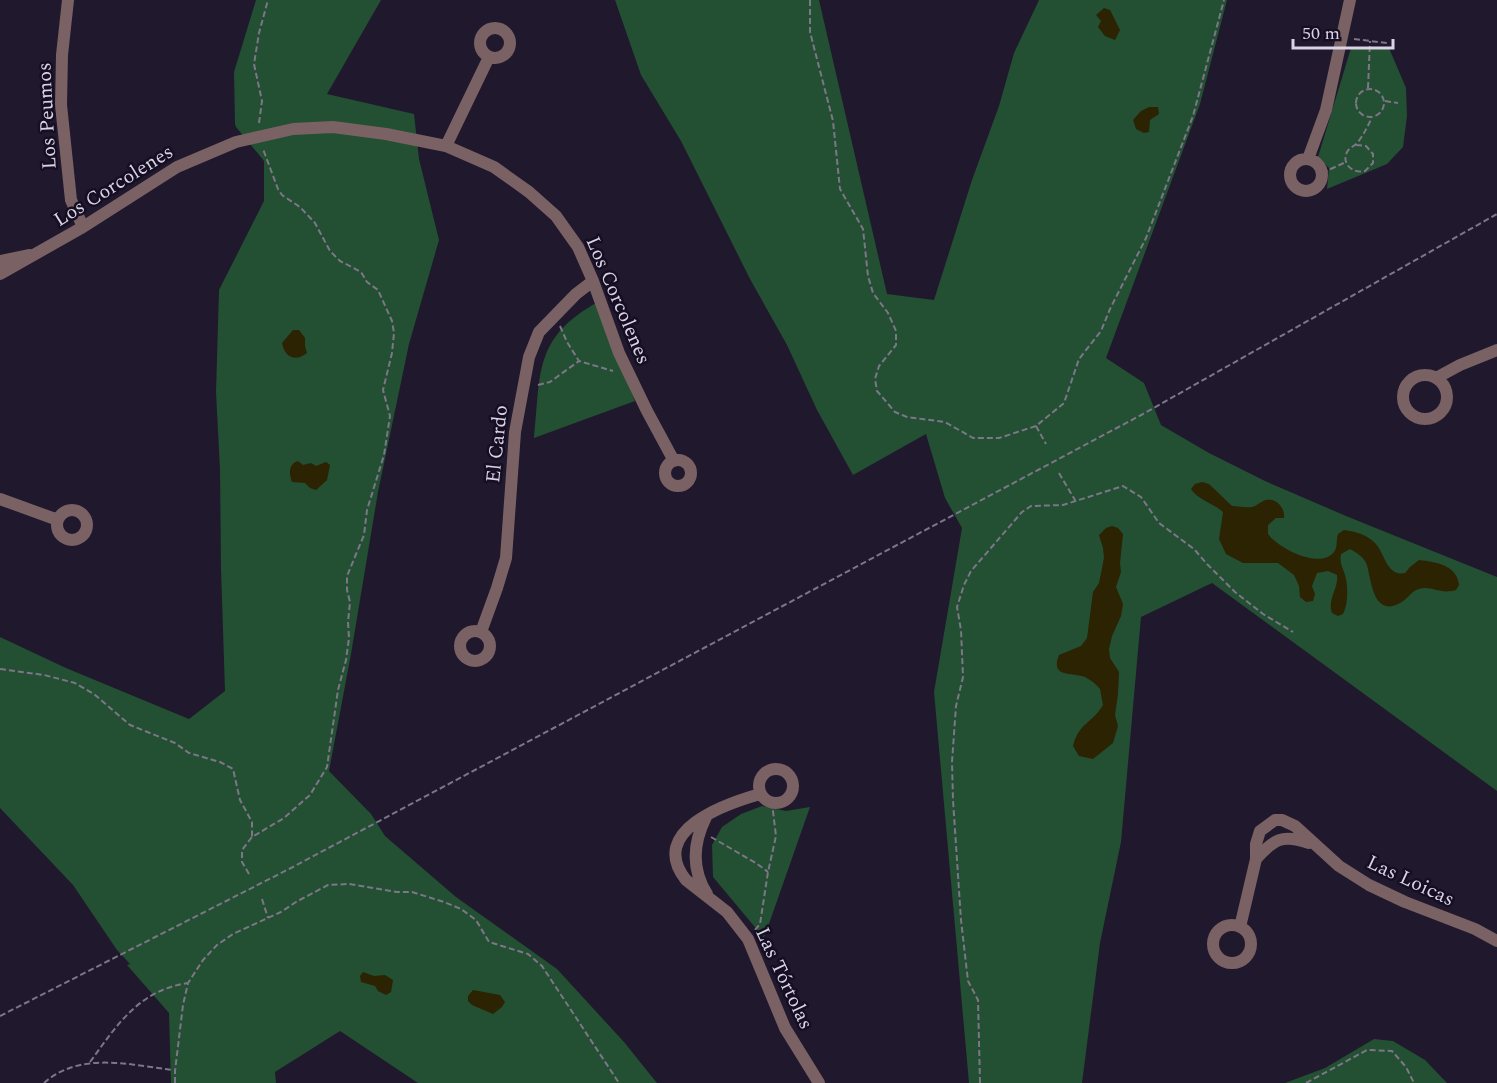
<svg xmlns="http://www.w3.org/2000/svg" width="1497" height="1083" font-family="Spectral,serif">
<rect width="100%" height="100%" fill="#20182d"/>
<path fill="#234f32" d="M256,0h125l-54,94 87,20 5,45 20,81 -30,104 -31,148 -27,162 -22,117 42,43 14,22 71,61 101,72 67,73 33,41h-239l-78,-52 -65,41 1,11h-105l-2,-70 -42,-48 3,-1 -13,-14 -44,-65 -73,-77v-171l66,31 123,51 36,-28 -4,-122 -1,-99 -4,-78 3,-102 45,-89v-40l-28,-34 -1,-3 -1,-52z
M615,0h204l68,294 47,6 38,-120 27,-74 15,-53 25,-53h188l-27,104 -94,254 38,25 17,42 48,28 56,28 81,35 151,61v214l-285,-208 -71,34 -20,225 -21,101 -18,140h-113l-35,-391 28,-164 -17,-30 -19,-64 -73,41 -36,-65 -30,-65 -37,-66 -69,-138 -40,-66z
M1351,48h38l17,40 1,28 -4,31 -16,17 -60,25 2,-21 -11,-11z
M598,302l37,99 -101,37c7,-65 -1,-100 64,-136z
M762,806l24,5 24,-4 -46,131 -51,-61 -1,-32 10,-18 19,-13z
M1374,1039l19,2 32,19 22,23h-162l40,-15z"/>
<path fill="#2b2302" d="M1104,8l6,2 10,20 -5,10 -10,-4 -7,-9 3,-6 -5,-6z
M1149,107h9l1,7 -9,6 -1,12 -5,1 -8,-4 -3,-9 8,-9z
M293,330h6l6,8v8l2,7c-11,9 -22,5 -25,-10z
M298,461l5,4 8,-2 5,3 10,-4 4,3 -3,15 -11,10 -6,-2 -5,-5 -13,-1c-3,-8 -4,-18 6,-21z
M1202,482l7,2 23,22c6,0 14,2 20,1 5,-1 9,-6 14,-7 11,-2 19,8 18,18h-8l-8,7v9c10,14 52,36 66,18 4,-5 2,-13 4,-18l6,-4c12,2 21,4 30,12 11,10 12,35 31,31l5,-6 9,-7c17,2 38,5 40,25l-3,5c-17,5 -24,-5 -37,-1 -8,2 -12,11 -19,14 -27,15 -29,-24 -33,-38 -3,-8 -10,-12 -17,-16l-9,5c-2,10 3,15 5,25 2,11 2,25 -3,35l-5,2 -6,-3c-5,-14 7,-25 5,-38l-9,-4 -11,2 -5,13 3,8 -2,7 -7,1 -6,-5 -1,-11 -5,-11 -16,-12h-35l-17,-9 -7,-15 4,-27c-10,-9 -25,-12 -32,-23l4,-5z
M1112,526l6,2 5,6 -3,29 1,9 -5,15 7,17 -2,12 -9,20 -3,13 1,9 9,14 -1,22 -3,21 3,11 -5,17 -20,16 -14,-3 -6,-10c6,-24 19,-22 30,-41l-3,-16c-4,-5 -9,-9 -15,-12 -14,-5 -35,1 -26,-22l22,-9 6,-8 6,-46 6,-9 5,-25 -1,-10 -4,-13 7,-7z
M363,972l11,4 11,-1 8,5 -2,12 -5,3 -8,-4 -3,-5 -14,-4 -1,-6z
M473,990l27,5 5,7 -3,5 -9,7 -21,-9 -4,-4v-5z"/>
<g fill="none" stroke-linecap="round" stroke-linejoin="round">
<path stroke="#7c7688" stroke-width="2" stroke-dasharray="6 3" stroke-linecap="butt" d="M810,0v32l23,89 7,68 23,40 5,47 5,17 15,20 8,18v14l-17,21 -4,13 2,12 18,21 12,5 38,5 28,16h26l37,-12 28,-23 15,-44 22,-28 9,-22 36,-71 47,-122 31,-116
M1354,39l33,4
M1368,88l2,-47
M1356 103a14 14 0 1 1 28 0a14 14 0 1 1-28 0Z
M1385,101l13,2
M259,123l3,-22 -8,-37 5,-31 9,-33
M1356,145l10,1 7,8v9l-8,8c-12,3 -24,-7 -18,-19 3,-5 8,-6 11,-10 6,-8 10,-16 14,-25
M1322,173l24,-11
M560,326l7,16 12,19 34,10
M538,385l12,-3 29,-21
M1036,426l10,18
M1059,473l16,27
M0,669l44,6 31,8 19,11 36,31 45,18 14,10 31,9 13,7 7,31 12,22v15
M711,837l45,26 12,9
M249,874l-7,-12v-12l10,-13 32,-19 26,-23 17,-28 11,-77 8,-30 3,-22 -1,-16 2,-20 -3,-12v-14l17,-41 3,-25 17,-55 6,-39 -7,-26 9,-37 2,-20 -2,-12 -14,-31 -11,-8 -6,-10 -21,-11 -10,-10 -15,-28 -15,-16 -18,-12 -4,-6 -15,-40
M262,899l6,19
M755,930l5,-6 8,-52 8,-36 -4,-33
M0,1016l291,-148 852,-454 354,-200
M90,1062c27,-37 49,-72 98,-79
M44,1083c36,-32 86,-18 129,-13
M175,1083v-12l8,-66 5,-22 15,-23 14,-15 16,-11 48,-22 15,-10 32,-17 21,-1 48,8h15l32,10 17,7 15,11 13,22 39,12 14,12 77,117
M980,1083l-2,-83 -10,-19 -7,-61 -8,-120 -1,-38 4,-56 7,-29 -2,-47 -4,-23 7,-22 7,-14 51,-59 9,-6 32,-1 60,-19 18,11 18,26 35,26 13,15 28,28 28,22 30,18
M1306,1083l61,-33 25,1 14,16 8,16"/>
<path stroke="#7a6163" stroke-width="12" d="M68,0l-6,55 -1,50 10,95 12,27
M480 43a15 15 0 1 1 30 0a15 15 0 1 1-30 0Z
M446,146l43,-89
M1308,159l18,-49 24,-110
M1290 175a16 16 0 1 1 32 0a16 16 0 1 1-32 0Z
M0,261l30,-6
M0,274l83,-47 94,-60 59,-25 57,-13 40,-2 53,7 60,12 48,21 35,25 27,24 22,31 15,34 26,72 28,58 27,50
M1403 397a22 22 0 1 1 44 0a22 22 0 1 1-44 0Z
M1436,378l24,-13 37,-15
M665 473a13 13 0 1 1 26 0a13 13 0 1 1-26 0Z
M0,499l58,21
M57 525a15 15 0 1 1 30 0a15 15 0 1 1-30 0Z
M460 646a15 15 0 1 1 30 0a15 15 0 1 1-30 0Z
M481,632l16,-44 9,-30 9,-126 14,-75 10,-25 37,-38 17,-13
M759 786a17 17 0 1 1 34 0a17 17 0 1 1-34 0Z
M760,794c-35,10 -113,37 -74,86l41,32 21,27 37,89 34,55
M706,817c-13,26 -15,52 1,77
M1256,859c18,-20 26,-25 53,-16
M1213 944a19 19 0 1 1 38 0a19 19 0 1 1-38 0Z
M1240,927l16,-68v-15l4,-13 15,-11h7l13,6 44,40 30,19 36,17 70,27 22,12"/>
</g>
<g text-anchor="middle" stroke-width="5" stroke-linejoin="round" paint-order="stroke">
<g font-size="20" fill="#d9d4e4" stroke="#160e23">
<text transform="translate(46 116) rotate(-93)" y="7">Los Peumos</text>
<text transform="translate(113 185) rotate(-32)" y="7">Los Corcolenes</text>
<text transform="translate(619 300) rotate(67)" y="7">Los Corcolenes</text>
<text transform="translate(496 444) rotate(-84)" y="7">El Cardo</text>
<text transform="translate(1411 880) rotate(25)" y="7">Las Loicas</text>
<text transform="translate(785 978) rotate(65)" y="7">Las Tórtolas</text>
</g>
</g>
<path d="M1293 39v9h100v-9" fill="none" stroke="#d9d4e4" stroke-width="3"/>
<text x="1302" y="39" font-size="18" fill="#d9d4e4" stroke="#160e23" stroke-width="4.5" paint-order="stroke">50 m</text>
</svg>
